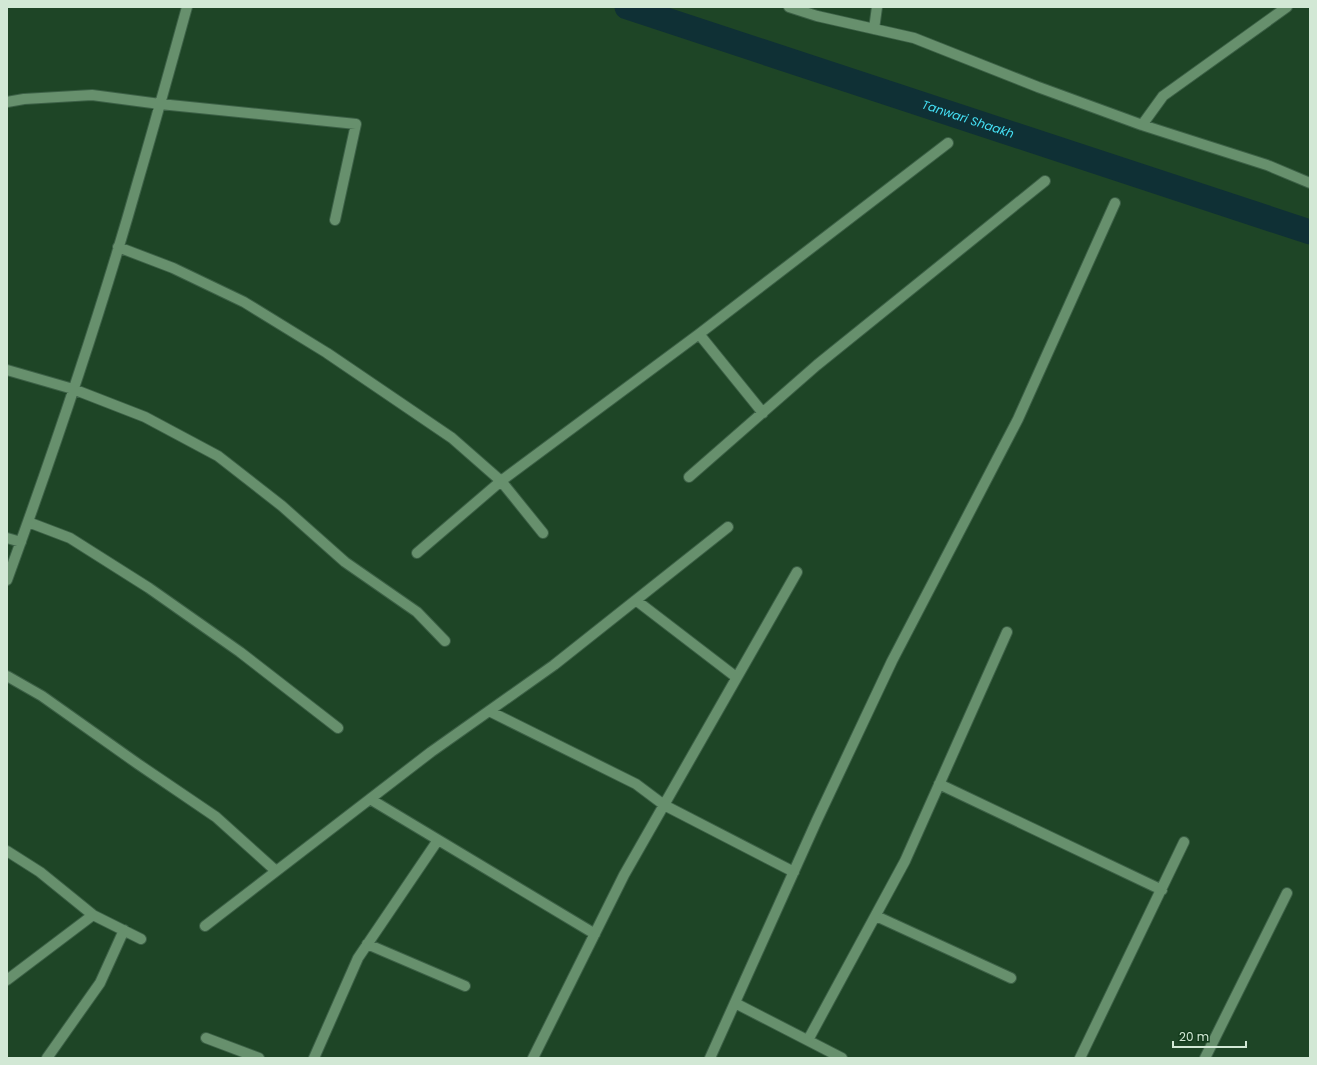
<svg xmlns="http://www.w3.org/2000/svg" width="1317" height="1065" font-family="Poppins,sans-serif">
<rect width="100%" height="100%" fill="#1e4526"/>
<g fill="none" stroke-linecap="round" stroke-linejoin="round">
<path stroke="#0f3035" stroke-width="25" id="s1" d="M627,7l683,225"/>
<g stroke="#3c6046" stroke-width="12">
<path id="minor" d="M789,7l28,9 97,22 124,49 104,38 125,40 43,18
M874,29l3,-22
M7,102l17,-3 68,-4 68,9 196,20 -21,96
M1142,125l21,-29 124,-89
M118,247l55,21 71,34 83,51 125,85 49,43 42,52
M699,334l64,79
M7,370l66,19 72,28 73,39 64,50 63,56 72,50 28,29
M689,477l128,-112 228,-184
M28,522l42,16 79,50 91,64 98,76
M7,538l14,4
M417,553l84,-72 198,-147 249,-191
M7,580c48,-132 93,-264 131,-399 17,-58 33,-116 49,-174
M637,601l99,76
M7,676l35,20 96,68 78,53 60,54
M489,711l147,73 28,21 130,67
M939,784l223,106
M370,799l225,135
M7,851l33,21 53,43 48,24
M876,916l135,62
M205,926l226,-174 123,-87 174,-138
M367,944l98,42
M7,980l86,-65
M735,1003l107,55
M206,1038l53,20
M808,1040l97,-179 102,-229
M47,1058l53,-75 24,-53
M314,1058l44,-100 80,-118
M533,1058l91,-183 173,-303
M710,1058l107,-238 75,-159 126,-242 97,-216
M1080,1058l104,-216
M1205,1058l82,-165"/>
</g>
<use href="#minor" stroke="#67906d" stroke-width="10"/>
</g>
<g text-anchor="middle" stroke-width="4" stroke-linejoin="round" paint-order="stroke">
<g font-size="12" font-style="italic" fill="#45dff4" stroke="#133b1c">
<text dy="4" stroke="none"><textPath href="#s1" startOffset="359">Tanwari Shaakh</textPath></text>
</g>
</g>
<rect width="1317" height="1065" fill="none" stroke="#d2e8d5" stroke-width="16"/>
<path d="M1173 1041v6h73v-6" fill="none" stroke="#d2e8d5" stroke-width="2"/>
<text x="1179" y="1041" font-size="12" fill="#d2e8d5" stroke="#133b1c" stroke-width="3" paint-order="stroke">20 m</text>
</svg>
